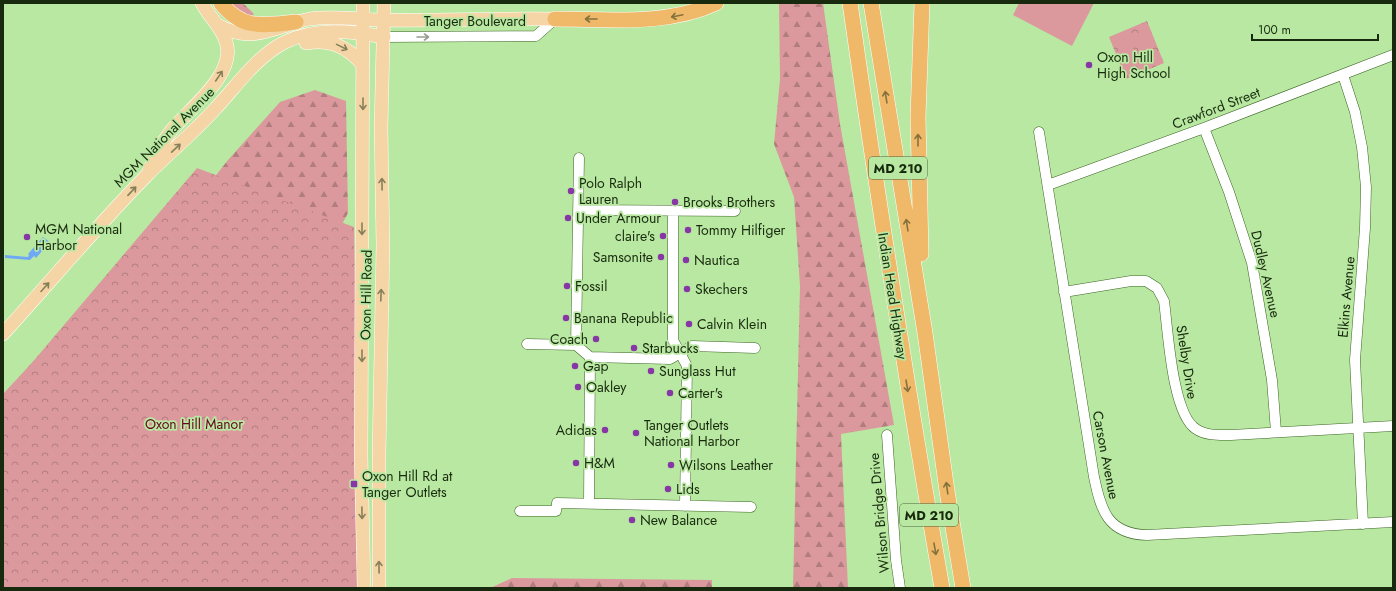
<svg xmlns="http://www.w3.org/2000/svg" width="1396" height="591" font-family="Jost,sans-serif">
<defs>
<pattern id="forest-firs" width="22" height="20" patternUnits="userSpaceOnUse"><rect width="22" height="20" fill="#db999d"/><path d="M5 1l3.5 6h-7zM16 11l3.5 6h-7z" fill="#b17d7e"/></pattern>
<pattern id="park-crowns" width="20" height="18" patternUnits="userSpaceOnUse"><rect width="20" height="18" fill="#db999d"/><path d="M2 6a3 3 0 1 1 6 0M12 15a3 3 0 1 1 6 0" fill="none" stroke="#b17d7e"/></pattern>
</defs>
<rect width="100%" height="100%" fill="#b9e8a2"/>
<path fill="url(#forest-firs)" d="M231,3h12l11,11 -3,3 -15,-8z
M779,3h44l17,121 54,301 -53,9 7,154h-55l7,-302 -6,-89 -20,-53 6,-65z
M315,90l31,11 2,112 -9,17 -336,358v-194l50,-54 130,-123 45,-57 52,-58z
M512,578l200,2v8h-222z"/>
<path fill="url(#park-crowns)" d="M1147,21l17,42 -38,16 -17,-42z
M197,168l157,59 7,361h-358v-191z"/>
<path fill="#db999d" d="M1019,3h75l-22,43 -59,-31z
M1146,30l11,28 -12,5 -12,-28z
M1129,37l11,28 -13,5 -11,-28z"/>
<path fill="#6fa9f6" d="M43,237l7,5 -14,16 -2,-2 -4,4 -25,-2v-3l23,2 1,-2 -1,-1z"/>
<g fill="none" stroke-linecap="round" stroke-linejoin="round">
<g stroke="#3c6525" stroke-width="11">
<path id="minor" d="M384,37l152,-1 19,-17
M1343,75l12,37 7,35 4,40 -1,41 -10,132 8,164
M1204,128l25,64 23,71 20,117 4,52
M1039,132l55,345c7,34 14,57 53,58l246,-13
M579,158l-3,187 14,12 -1,146
M1048,185l156,-57 189,-73
M578,210l157,1
M673,211v129l14,26 -2,140
M1064,292l67,-11h15l11,7 7,13c4,29 8,113 32,128 10,7 24,6 35,6l162,-9
M527,344l49,1
M590,357l80,2 22,-13 63,2
M887,435l9,125 4,28
M520,511h36l1,-8 194,4"/>
</g>
<g stroke="#fff" stroke-width="14">
<path id="major" d="M363,3l-2,453 3,132
M218,25c34,20 57,1 91,-6 25,-4 50,1 76,1 56,1 113,-2 170,-1
M306,43c24,-4 41,3 57,22
M149,171c6,-15 12,-27 22,-40 18,-22 66,-57 55,-89 -4,-15 -17,-25 -24,-39
M3,334c48,-53 94,-108 144,-159 22,-22 46,-42 67,-65 22,-23 40,-51 69,-67 31,-16 69,-12 101,-6
M379,588v-133l4,-209 -2,-118 3,-125"/>
</g>
<g stroke="#fff" stroke-width="16">
<path id="highway" d="M221,3c22,28 44,22 75,19
M850,3c28,196 58,391 92,585
M871,3l54,330 22,158 16,97
M555,19c54,0 112,7 161,-16
M921,254l-3,-137 4,-114"/>
</g>
<use href="#minor" stroke="#fff" stroke-width="10"/>
<use href="#major" stroke="#f5d5a5" stroke-width="13"/>
<use href="#highway" stroke="#efb969" stroke-width="15"/>
</g>
<defs><path id="oneway-shaft" d="M-6 0H5M1.5-3L5.5 0L1.5 3" fill="none" stroke-width="1.6" stroke-linecap="round" stroke-linejoin="round"/></defs>
<g stroke="#84723c">
<use href="#oneway-shaft" transform="translate(677 16) rotate(168)"/>
<use href="#oneway-shaft" transform="translate(591 19) rotate(-180)"/>
<use href="#oneway-shaft" transform="translate(886 97) rotate(-99)"/>
<use href="#oneway-shaft" transform="translate(918 140) rotate(-90)"/>
<use href="#oneway-shaft" transform="translate(907 225) rotate(-99)"/>
<use href="#oneway-shaft" transform="translate(907 386) rotate(81)"/>
<use href="#oneway-shaft" transform="translate(947 488) rotate(-98)"/>
<use href="#oneway-shaft" transform="translate(935 549) rotate(80)"/>
</g>
<use stroke="#979f93" href="#oneway-shaft" transform="translate(423 37)"/>
<g stroke="#86805a">
<use href="#oneway-shaft" transform="translate(342 47) rotate(26)"/>
<use href="#oneway-shaft" transform="translate(219 76) rotate(-56)"/>
<use href="#oneway-shaft" transform="translate(363 104) rotate(90)"/>
<use href="#oneway-shaft" transform="translate(176 148) rotate(-43)"/>
<use href="#oneway-shaft" transform="translate(382 184) rotate(-91)"/>
<use href="#oneway-shaft" transform="translate(132 191) rotate(-47)"/>
<use href="#oneway-shaft" transform="translate(362 229) rotate(90)"/>
<use href="#oneway-shaft" transform="translate(45 287) rotate(-48)"/>
<use href="#oneway-shaft" transform="translate(381 295) rotate(-88)"/>
<use href="#oneway-shaft" transform="translate(362 356) rotate(90)"/>
<use href="#oneway-shaft" transform="translate(362 513) rotate(89)"/>
<use href="#oneway-shaft" transform="translate(379 567) rotate(-91)"/>
</g>
<g fill="#8736a5" stroke="#b9e8a2" stroke-width="1.5">
<circle cx="1089" cy="65" r="4"/>
<circle cx="571" cy="191" r="4"/>
<circle cx="675" cy="202" r="4"/>
<circle cx="568" cy="218" r="4"/>
<circle cx="688" cy="230" r="4"/>
<circle cx="663" cy="236" r="4"/>
<circle cx="27" cy="237" r="4"/>
<circle cx="661" cy="257" r="4"/>
<circle cx="686" cy="260" r="4"/>
<circle cx="567" cy="286" r="4"/>
<circle cx="687" cy="289" r="4"/>
<circle cx="566" cy="318" r="4"/>
<circle cx="689" cy="324" r="4"/>
<circle cx="596" cy="339" r="4"/>
<circle cx="634" cy="348" r="4"/>
<circle cx="575" cy="366" r="4"/>
<circle cx="651" cy="371" r="4"/>
<circle cx="578" cy="387" r="4"/>
<circle cx="670" cy="393" r="4"/>
<circle cx="605" cy="430" r="4"/>
<circle cx="636" cy="433" r="4"/>
<circle cx="576" cy="463" r="4"/>
<circle cx="671" cy="465" r="4"/>
<rect x="350" y="480" width="8" height="8" rx="2"/>
<circle cx="668" cy="489" r="4"/>
<circle cx="632" cy="520" r="4"/>
</g>
<g text-anchor="middle" stroke-width="3.5" stroke-linejoin="round" paint-order="stroke">
<g fill="#b9e8a2" stroke="#48633a" stroke-width="1">
<rect x="869" y="157" width="58" height="22" rx="3"/>
<rect x="900" y="504" width="58" height="22" rx="3"/>
</g>
<g font-size="13" font-weight="bold" fill="#182a0e">
<text x="898" y="173">MD 210</text>
<text x="929" y="520">MD 210</text>
</g>
<g font-size="14" fill="#182a0e" stroke="#b9e8a2">
<text x="475" y="26">Tanger Boulevard</text>
<text transform="translate(1216 108) rotate(-21)" y="5">Crawford Street</text>
<text transform="translate(164 137) rotate(-45)" y="5">MGM National Avenue</text>
<text transform="translate(1266 274) rotate(77)" y="5">Dudley Avenue</text>
<text transform="translate(366 295) rotate(-89)" y="5">Oxon Hill Road</text>
<text transform="translate(893 296) rotate(81)" y="5">Indian Head Highway</text>
<text transform="translate(1346 297) rotate(-85)" y="5">Elkins Avenue</text>
<text transform="translate(1187 362) rotate(81)" y="5">Shelby Drive</text>
<text transform="translate(1106 455) rotate(79)" y="5">Carson Avenue</text>
<text transform="translate(879 513) rotate(-95)" y="5">Wilson Bridge Drive</text>
</g>
<g font-size="14" fill="#182a0e" stroke="#b9e8a2" text-anchor="start">
<text x="1097" y="62">Oxon Hill<tspan x="1097" dy="16">High School</tspan></text>
<text x="579" y="188">Polo Ralph<tspan x="579" dy="16">Lauren</tspan></text>
<text x="683" y="207">Brooks Brothers</text>
<text x="576" y="223">Under Armour</text>
<text x="35" y="234">MGM National<tspan x="35" dy="16">Harbor</tspan></text>
<text x="696" y="235">Tommy Hilfiger</text>
<text x="655" y="241" text-anchor="end">claire's</text>
<text x="653" y="262" text-anchor="end">Samsonite</text>
<text x="694" y="265">Nautica</text>
<text x="575" y="291">Fossil</text>
<text x="695" y="294">Skechers</text>
<text x="574" y="323">Banana Republic</text>
<text x="697" y="329">Calvin Klein</text>
<text x="588" y="344" text-anchor="end">Coach</text>
<text x="642" y="353">Starbucks</text>
<text x="583" y="371">Gap</text>
<text x="659" y="376">Sunglass Hut</text>
<text x="586" y="392">Oakley</text>
<text x="678" y="398">Carter's</text>
<text x="644" y="430">Tanger Outlets<tspan x="644" dy="16">National Harbor</tspan></text>
<text x="597" y="435" text-anchor="end">Adidas</text>
<text x="584" y="468">H&amp;M</text>
<text x="679" y="470">Wilsons Leather</text>
<text x="362" y="481">Oxon Hill Rd at<tspan x="362" dy="16">Tanger Outlets</tspan></text>
<text x="676" y="494">Lids</text>
<text x="640" y="525">New Balance</text>
</g>
<g font-size="14" fill="#66051e" stroke="#b9e8a2">
<text x="194" y="429">Oxon Hill Manor</text>
</g>
</g>
<rect width="1396" height="591" fill="none" stroke="#182a0e" stroke-width="8"/>
<path d="M1252 34v6h126v-6" fill="none" stroke="#182a0e" stroke-width="2"/>
<text x="1258" y="34" font-size="12" fill="#182a0e" stroke="#b9e8a2" stroke-width="3" paint-order="stroke">100 m</text>
</svg>
